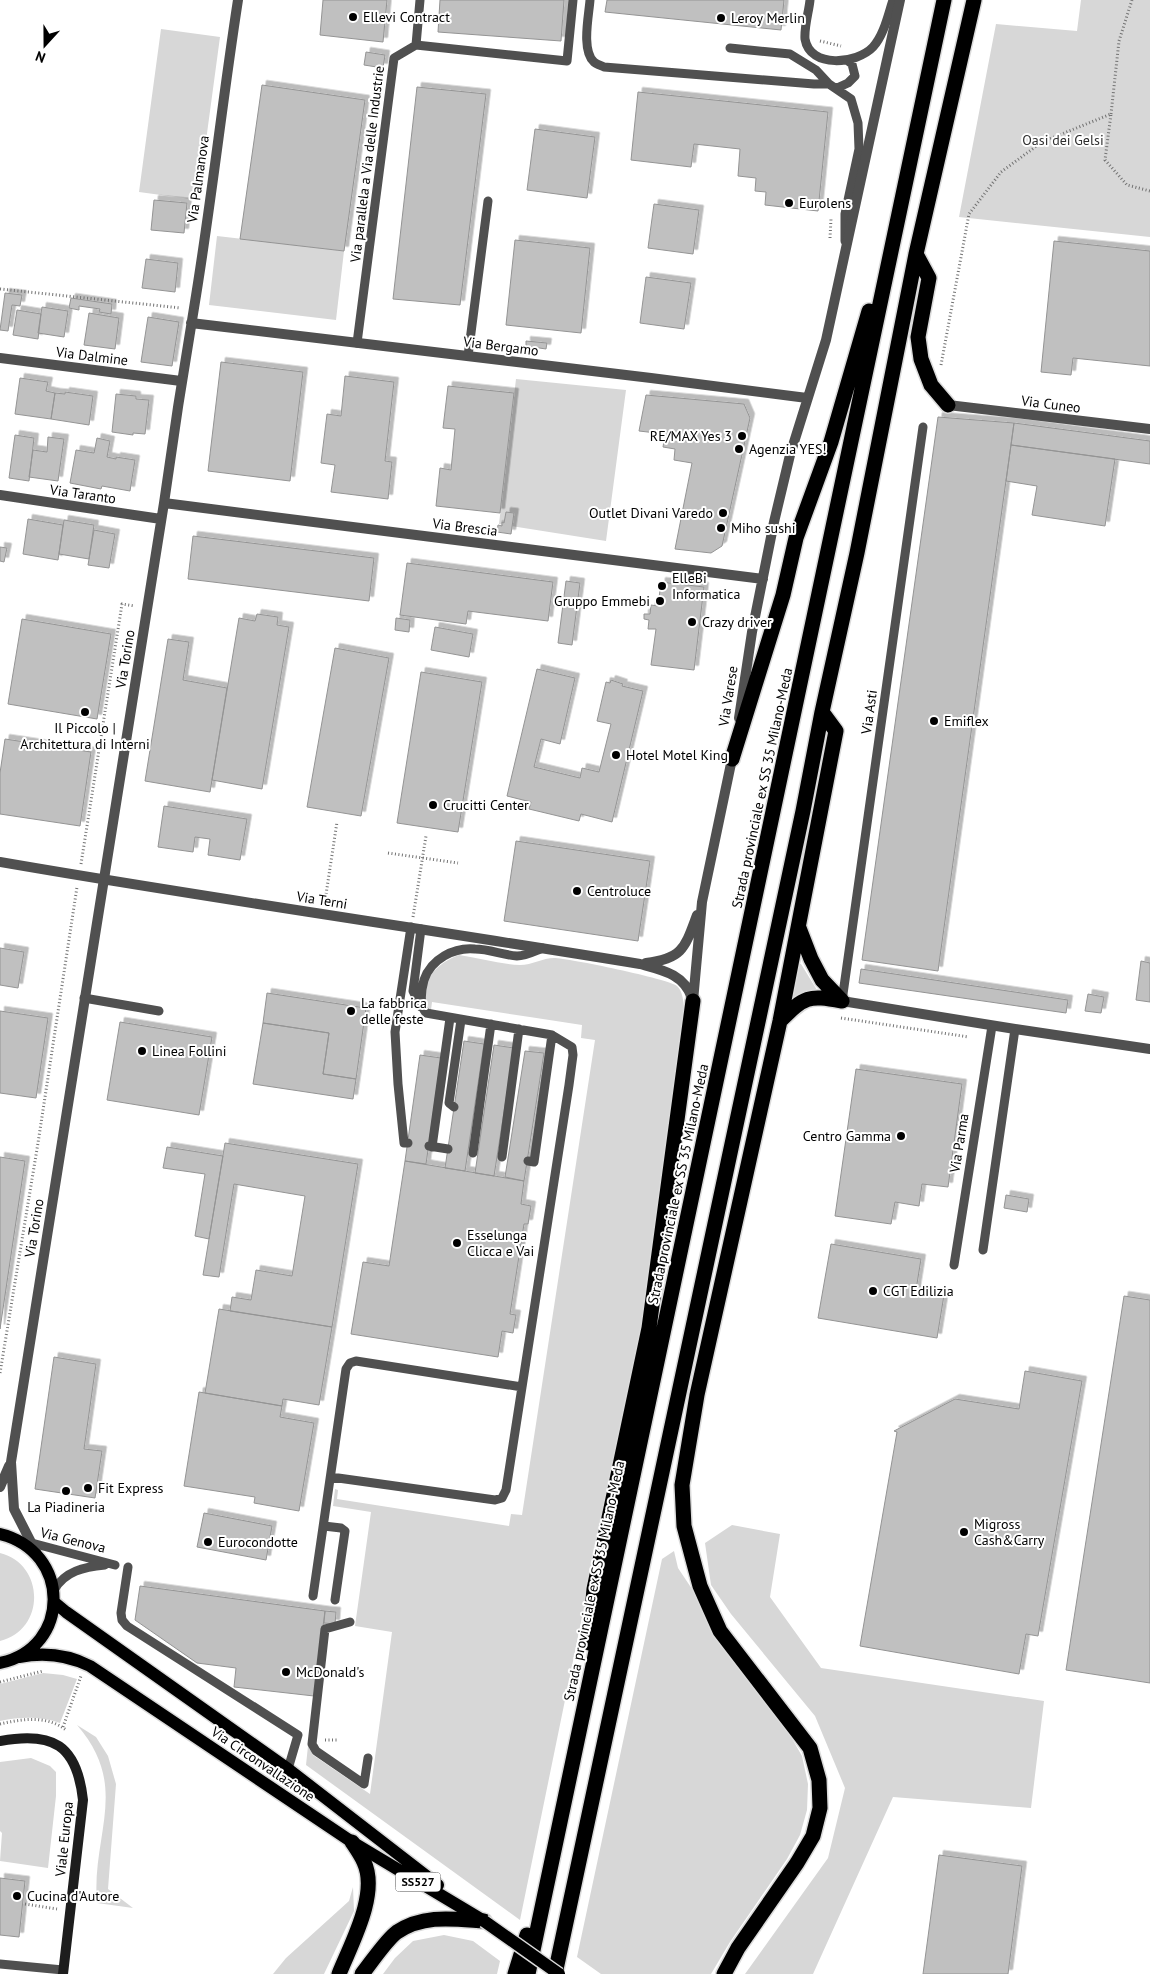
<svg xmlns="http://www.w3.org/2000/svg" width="1150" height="1974" font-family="'PT Sans',sans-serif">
<defs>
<filter id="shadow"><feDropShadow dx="4.5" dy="-4.5" stdDeviation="0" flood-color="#0004"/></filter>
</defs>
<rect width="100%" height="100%" fill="#fff"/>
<path fill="#d7d7d7" d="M1081,0h69v237l-191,-20 37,-193 81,7z
M161,29l59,8 -22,163 -59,-8z
M217,236l127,15 -8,69 -127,-15z
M516,379l110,11 -20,151 -107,-17z
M459,955c20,3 41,9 61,10 12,0 23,-7 34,-7 14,0 115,21 123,28 6,6 6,14 7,22l-27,213 -15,103 -122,596 -214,-155 2,-19 5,9 57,39 22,-162 -37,-6 16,-114 -38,-6 2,-17 3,1 -1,9 172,27 2,-12 11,1 73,-475 -14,-2 1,-13 -150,-23 -2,16c-2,-5 -4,-10 -5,-15 -4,-24 14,-41 34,-48z
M799,964h2l16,26 -13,2 -10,5 -1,-1z
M732,1525l48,9 -10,63 51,71 223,33 -13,107 -138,-11 -80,177h-68l83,-116 17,-70 -30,-72 -84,-102 -20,-29 -6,-42z
M674,1551l4,17 16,24 24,49 65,82 19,33 6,28 -1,26 -7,25 -13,24 -57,83 -19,32h-110l-24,-17 85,-398z
M0,1553c45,11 46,77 0,88z
M43,1673l20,2 14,4 -17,44c-20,-7 -39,-6 -60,-2v-37z
M77,1725l19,12 12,19 8,28 -8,105 25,19 -36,-5c-6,-68 34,-116 -20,-178z
M31,1758l19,8 6,6v24l-8,72 -48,-7 2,-28 -2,-2v-69z
M353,1887l1,24 -30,63h-51l13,-16 63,-57z
M444,1935l29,6 27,20 -3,13h-114l12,-16 18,-17z"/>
<path fill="#c0c0c0" stroke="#949494" filter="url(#shadow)" d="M323,0h64l-4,42 -63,-7z
M440,0h124l-3,41 -123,-9z
M607,0h177l-3,30 -176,-18z
M366,52l19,3 -2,13 -19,-3z
M262,85l103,15 -21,151 -104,-12z
M417,87l69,7 -26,211 -67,-6z
M638,92l190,20 -10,99 -53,-6 1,-13 -11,-1 1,-13 -18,-2 2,-27 -46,-5 -3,23 -60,-7z
M535,129l60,8 -8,61 -60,-8z
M154,200l33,3 -3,30 -33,-3z
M654,204l45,6 -6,44 -45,-6z
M515,240l75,8 -9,85 -75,-8z
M1054,241l96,10v115l-77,-8 -2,17 -30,-3z
M146,259l32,4 -3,29 -33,-4z
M646,277l45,6 -7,46 -44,-6z
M5,293l17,2 -2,11 -8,-1 -4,26 -8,-1z
M71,298l41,6 -1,10 -12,-2 1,-3 -21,-3v4l-10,-2z
M42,307l26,4 -4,26 -26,-4z
M17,310l24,4 -3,25 -25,-4z
M89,313l30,5 -4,31 -31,-4z
M148,317l31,5 -7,44 -31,-4z
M526,341l21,2 -1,6 -20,-3z
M221,362l82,10 -13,109 -82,-10z
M345,376l49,6 -9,79 7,1 -4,37 -57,-7 4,-27 -14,-2 6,-49 14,2z
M20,378l28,4 -2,9 9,2 -4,26 -36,-5z
M448,386l66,7 -14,120 -64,-7 4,-38 11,2 4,-41 -12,-1z
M65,392l28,4 -4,29 -38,-6 4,-26 10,1z
M116,394l20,2v3l13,1 -4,34 -12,-1v2l-21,-3z
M646,395l98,9 6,14 -28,128 -11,7 -36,-4 17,-86 -18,-3 1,-11 -12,-2 2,-13 -26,-3z
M938,417l76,6 -76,548 -76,-11z
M1014,423l136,18v23l-139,-19z
M15,435l19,3 -5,43 -20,-3z
M48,437l16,2 -6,42 -29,-4 4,-27 14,2z
M97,438l13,3 -3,16 9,2v-2l19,3 -5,31 -28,-5 -1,3 -31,-6 6,-33 18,3z
M1011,445l104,14 -10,67 -73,-11 5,-29 -31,-5z
M506,512l8,1 -3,21 -14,-2 1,-7 4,1v-4l2,1z
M28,519l35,6 -5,35 -35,-6z
M64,520l30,5 -5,34 -30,-5z
M94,530l21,4 -6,34 -21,-3z
M193,536l181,22 -5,43 -181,-22z
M0,547l7,1 -3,14 -4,-1z
M407,563l146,19 -5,39 -80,-10 -2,13 -66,-9z
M566,581l14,2 -8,62 -14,-2z
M661,582l43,5 -10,83 -43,-5 5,-36h-8l1,-9 -5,-1v-5h6l1,-9 7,1z
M257,614l21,3 -1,8 12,2 -27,162 -50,-9 27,-162 16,3z
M396,618l14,2 -1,12 -14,-2z
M22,619l89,15 -14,85 -89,-15z
M435,627l38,7 -4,23 -38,-7z
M168,639l21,3 -6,38 44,8 -17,104 -65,-11z
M335,648l54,10 -28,158 -54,-9z
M537,669l38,9 -15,66 -19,-5 -7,28 46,11 2,-10 17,4 12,-48 -14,-3 9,-39 4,1 1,-3 12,4 -1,2 21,5 -31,131 -31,-8 -2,7 -50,-12 2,-7 -24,-6z
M421,672l61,10 -24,150 -61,-9z
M5,739l86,13 -11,74 -80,-12v-41z
M164,806l83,13 -7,41 -32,-5 2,-16 -15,-2 -2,15 -35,-5z
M516,841l134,20 -12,80 -134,-20z
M0,948l24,4 -6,36 -18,-3z
M1141,961l9,2v39l-14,-2z
M861,969l207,31 -2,13 -207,-30z
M267,993l99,15 -10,71 -33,-5 6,-41 -66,-10z
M1088,994l16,3 -3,16 -16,-2z
M0,1011l48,7 -12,80 -36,-5z
M120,1022l92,15 -13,78 -92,-15z
M263,1023l66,10 -6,41 33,5 -3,20 -100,-15z
M464,1041l20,3 -19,127 -20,-3z
M494,1045l20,3 -20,128 -19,-3z
M525,1051l19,2 -20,128 -19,-4z
M420,1055l21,3 -15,106 -21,-3z
M856,1069l106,15 -14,103 -26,-3 -3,22 -24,-4 -4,22 -56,-8z
M225,1143l133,21 -26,163 -102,-16 2,-14 19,3 5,-30 36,6 13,-80 -71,-12 -15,93 -16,-2z
M167,1147l56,9 -14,83 -14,-3 10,-62 -42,-6z
M0,1157l25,4 -25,168z
M405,1161l119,20 -3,23 10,2 -3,18h-4l-14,90 6,1 -3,18 -11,-2 -4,26 -147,-23 12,-72 26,4z
M1006,1195l23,4 -2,13 -23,-4z
M831,1244l90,15 -5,31 28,5 -7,43 -119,-20z
M1124,1296l26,4v383l-84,-13z
M219,1309l113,18 -13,78 -36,-6 -1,7 -77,-13z
M54,1357l42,7 -12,85 18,2 -7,47 -60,-9z
M1025,1371l57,10 -44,255 -12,-2 -7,40 -159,-28 37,-214 -3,-1 61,-32 64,10z
M199,1392l83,14 -2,11 34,6 -15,88 -45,-8 1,-6 -71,-11z
M204,1513l68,13 -6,34 -69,-13z
M140,1586l185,25 -11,85 -80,-9 2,-19 -39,-5 -62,-43z
M325,1611l11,1 -1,12 -11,-1z
M939,1855l83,11 -14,108h-85z
M0,1878l25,3 -6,56 -19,-2z"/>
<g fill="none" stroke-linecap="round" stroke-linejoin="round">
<g stroke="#dbdbdb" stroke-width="15">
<path id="primary" d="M0,1534c71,17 72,114 0,129
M54,1602l12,10 222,157 150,116
M19,1657c25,-5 49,-2 71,9l262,176 132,79"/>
</g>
<g stroke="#dbdbdb" stroke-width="18">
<path id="highway" d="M916,254l13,24 -11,59 3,22 10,26 17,20
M732,759l51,-164 13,-57 35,-96 38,-131
M799,928l12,31 11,21 20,21
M780,1021c25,-25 28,-26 62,-20
M589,1643l5,-54 55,-261 44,-327
M339,1974c12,-30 40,-80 25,-112 -3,-7 -8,-14 -12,-20
M362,1974c9,-11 24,-34 35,-42 27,-18 57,-13 87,-11
M515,1974l12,-39
M528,1974l416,-1974
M555,1974l248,-1163 19,-99 35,-159 59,-299 58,-254
M724,1974l14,-26 59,-85 16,-27 7,-28 -1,-28 -9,-32 -90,-117 -20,-45 -16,-60 -2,-41 15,-90 83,-374 56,-290 -14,-19"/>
</g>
<path stroke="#727272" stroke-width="3" stroke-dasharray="1 2.5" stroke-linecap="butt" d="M820,41l21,5
M1111,114l8,-73 13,-41
M830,238l1,-19
M0,289l181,19
M941,365l28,-151 32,-42 41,-30 69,-28 -6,46 22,25 23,6
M388,853l70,10
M81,864l41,-260 13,2
M325,901l12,-79
M413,917l13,-81
M841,1018l128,19
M0,1373l38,-230 39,-256
M0,1682l43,-11
M0,1724c22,-5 47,-9 66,6
M63,1727l18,-51
M325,1740h12
M25,1904l32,5"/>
<path stroke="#505050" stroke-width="9" d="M590,0c-1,15 -9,50 4,62 2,2 8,4 10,5l210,17h15l22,15 7,24 1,26 -14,65v27
M810,0c-1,11 -6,27 -5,39 5,30 52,25 68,8 11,-12 15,-32 20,-47
M416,45l151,16 6,-61
M730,48l60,6 26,16 13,14
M837,88l11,-5 7,-7 -3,-12 -4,-3
M357,343l37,-285 22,-13 4,-45
M468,356l20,-155
M84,998l75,13
M842,1001l81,-574
M421,1007l-8,-16 8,-62
M454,1107l-5,-4 12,-83
M408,1143h-4l-6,-59 -3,-52 16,-105
M429,1146l19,3
M432,1147l18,-129
M473,1153l18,-129
M502,1157l17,-128
M528,1161l6,1 18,-127
M983,1250l32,-221
M954,1265l38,-239
M331,1477l164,23 7,-2 4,-8 63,-405 4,-30 -1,-8 -20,-12 -126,-22c-7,-9 -5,-22 -2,-33 7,-21 30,-33 51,-31 14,0 28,6 42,7 9,0 18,-5 26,-8
M324,1526l17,2 4,3 -10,69
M28,1542l87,23
M128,1567l-7,46 1,7 5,6 171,109 -10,34
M54,1590c11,-19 30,-23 51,-25
M313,1596l33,-227 4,-6 6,-2 166,26
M350,1622l-25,7 -13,115 4,7 48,33 4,-26
M0,1964l63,6"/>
<path stroke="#505050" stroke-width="10" d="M191,323l460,55 156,20
M0,358l181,23
M948,405l202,24
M0,495l161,24
M164,503l599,76
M739,718l13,-86 22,-110 16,-67 36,-115 74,-340
M0,862c213,37 427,67 640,102 22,6 44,10 52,34
M646,963c37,-4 39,-16 51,-48
M693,1001l9,-99 31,-148
M842,1001l173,28 135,20
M0,1487l9,-21
M36,1552l-22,-43 -3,-47 153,-959c9,-65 19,-130 30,-195 17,-102 28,-205 44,-308"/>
<path stroke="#1d1d1d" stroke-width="10" d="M0,1741c53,-10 77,4 83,59l-20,174"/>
<use href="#primary" stroke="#000" stroke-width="12"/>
<use href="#highway" stroke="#000" stroke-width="15"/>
<g stroke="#dbdbdb" stroke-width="15" stroke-linecap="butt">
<path id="primary-bridge" d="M484,1921l75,53"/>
</g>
<use href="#primary-bridge" stroke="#000" stroke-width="12"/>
</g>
<g fill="#000" stroke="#fff" stroke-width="2">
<circle cx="353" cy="17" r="5"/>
<circle cx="721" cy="18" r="5"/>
<circle cx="789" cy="203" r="5"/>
<circle cx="742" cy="436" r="5"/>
<circle cx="739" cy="449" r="5"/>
<circle cx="723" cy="513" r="5"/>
<circle cx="721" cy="528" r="5"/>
<circle cx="662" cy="586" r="5"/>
<circle cx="660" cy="601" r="5"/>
<circle cx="692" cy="622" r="5"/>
<circle cx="85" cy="712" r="5"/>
<circle cx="934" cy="721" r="5"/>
<circle cx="616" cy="755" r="5"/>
<circle cx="433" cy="805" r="5"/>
<circle cx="577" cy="891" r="5"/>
<circle cx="351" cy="1011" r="5"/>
<circle cx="142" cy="1051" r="5"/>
<circle cx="901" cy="1136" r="5"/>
<circle cx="457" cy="1243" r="5"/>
<circle cx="873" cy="1291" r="5"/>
<circle cx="88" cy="1488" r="5"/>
<circle cx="66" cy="1491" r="5"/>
<circle cx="964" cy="1532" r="5"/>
<circle cx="208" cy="1542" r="5"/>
<circle cx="286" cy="1672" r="5"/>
<circle cx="17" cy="1896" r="5"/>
</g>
<g text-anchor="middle" stroke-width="4" stroke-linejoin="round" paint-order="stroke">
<rect fill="#fff" stroke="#4c4c4c" stroke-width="1" x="395.5" y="1872.5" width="45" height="19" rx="4"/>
<g font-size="12" font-weight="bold" fill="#000">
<text x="418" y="1886">SS527</text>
</g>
<g font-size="14" fill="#000" stroke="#fff" text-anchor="start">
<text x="363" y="22">Ellevi Contract</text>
<text x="731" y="23">Leroy Merlin</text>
<text x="799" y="208">Eurolens</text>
<text x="732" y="441" text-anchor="end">RE/MAX Yes 3</text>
<text x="749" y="454">Agenzia YES!</text>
<text x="713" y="518" text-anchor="end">Outlet Divani Varedo</text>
<text x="731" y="533">Miho sushi</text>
<text x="672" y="583">ElleBi<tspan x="672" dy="16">Informatica</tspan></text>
<text x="650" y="606" text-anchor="end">Gruppo Emmebi</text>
<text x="702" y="627">Crazy driver</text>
<text x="944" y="726">Emiflex</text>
<text x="85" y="733" text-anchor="middle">Il Piccolo |<tspan x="85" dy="16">Architettura di Interni</tspan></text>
<text x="626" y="760">Hotel Motel King</text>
<text x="443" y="810">Crucitti Center</text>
<text x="587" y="896">Centroluce</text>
<text x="361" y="1008">La fabbrica<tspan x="361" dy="16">delle feste</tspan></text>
<text x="152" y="1056">Linea Follini</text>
<text x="891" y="1141" text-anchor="end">Centro Gamma</text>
<text x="467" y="1240">Esselunga<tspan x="467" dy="16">Clicca e Vai</tspan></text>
<text x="883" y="1296">CGT Edilizia</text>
<text x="98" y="1493">Fit Express</text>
<text x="66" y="1512" text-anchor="middle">La Piadineria</text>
<text x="974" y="1529">Migross<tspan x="974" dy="16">Cash&amp;Carry</tspan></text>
<text x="218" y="1547">Eurocondotte</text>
<text x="296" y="1677">McDonald's</text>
<text x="27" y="1901">Cucina d'Autore</text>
</g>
<g font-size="14" fill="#2e2e2e" stroke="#fff">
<text x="1063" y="145">Oasi dei Gelsi</text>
</g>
<g font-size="14" fill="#000" stroke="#fff">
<text transform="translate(367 164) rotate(-83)" y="5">Via parallela a Via delle Industrie</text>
<text transform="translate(198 179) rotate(-82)" y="5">Via Palmanova</text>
<text transform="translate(501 346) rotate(7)" y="5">Via Bergamo</text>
<text transform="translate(92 356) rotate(7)" y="5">Via Dalmine</text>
<text transform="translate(1051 404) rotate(7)" y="5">Via Cuneo</text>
<text transform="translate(83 494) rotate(8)" y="5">Via Taranto</text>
<text transform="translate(465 527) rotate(7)" y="5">Via Brescia</text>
<text transform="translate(125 659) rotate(-81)" y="5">Via Torino</text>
<text transform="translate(728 696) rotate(-81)" y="5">Via Varese</text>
<text transform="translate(869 712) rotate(-82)" y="5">Via Asti</text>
<text transform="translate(762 788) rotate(-78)" y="5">Strada provinciale ex SS 35 Milano-Meda</text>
<text transform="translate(322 900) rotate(9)" y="5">Via Terni</text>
<text transform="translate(959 1143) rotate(-81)" y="5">Via Parma</text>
<text transform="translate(678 1184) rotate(-78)" y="5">Strada provinciale ex SS 35 Milano-Meda</text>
<text transform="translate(34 1228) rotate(-81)" y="5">Via Torino</text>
<text transform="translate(73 1540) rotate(14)" y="5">Via Genova</text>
<text transform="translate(594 1581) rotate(-78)" y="5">Strada provinciale ex SS 35 Milano-Meda</text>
<text transform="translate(263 1764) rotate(34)" y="5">Via Circonvallazione</text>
<text transform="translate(64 1839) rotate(-84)" y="5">Viale Europa</text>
</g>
</g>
<g transform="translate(45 45) rotate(201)" stroke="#ffffff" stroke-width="4" paint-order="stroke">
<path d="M0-4L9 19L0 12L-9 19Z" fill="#000000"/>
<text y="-8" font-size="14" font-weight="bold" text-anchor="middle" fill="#000000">N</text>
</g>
</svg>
